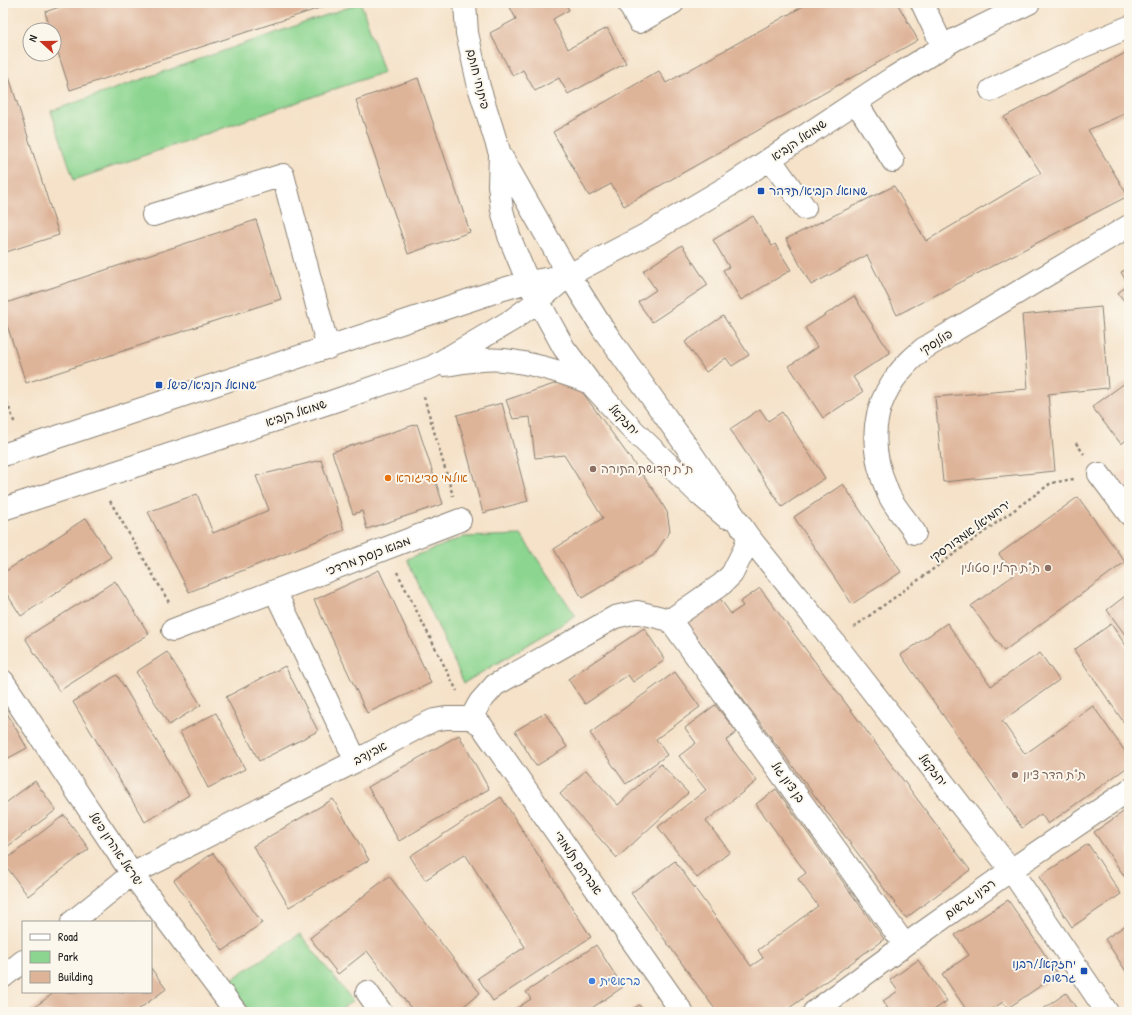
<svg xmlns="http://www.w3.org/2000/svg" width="1132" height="1015" font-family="'Patrick Hand','Playpen Sans Hebrew',sans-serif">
<rect width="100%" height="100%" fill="#fbf7ec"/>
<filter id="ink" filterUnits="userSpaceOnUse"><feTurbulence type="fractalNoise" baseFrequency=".025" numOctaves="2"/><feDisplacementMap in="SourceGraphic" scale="8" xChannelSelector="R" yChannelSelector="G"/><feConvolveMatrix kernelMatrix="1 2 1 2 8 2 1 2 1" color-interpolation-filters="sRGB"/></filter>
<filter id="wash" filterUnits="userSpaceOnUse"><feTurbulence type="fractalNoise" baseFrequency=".012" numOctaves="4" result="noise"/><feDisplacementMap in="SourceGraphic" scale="16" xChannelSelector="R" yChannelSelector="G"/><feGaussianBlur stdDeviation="0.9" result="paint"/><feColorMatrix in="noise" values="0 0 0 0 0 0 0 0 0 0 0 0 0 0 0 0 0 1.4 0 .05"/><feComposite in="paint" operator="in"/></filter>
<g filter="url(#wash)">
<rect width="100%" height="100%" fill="#f5e2c9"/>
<path fill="#f3d4bf" d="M1129,470v34l-21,-28z"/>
<path fill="#8cd590" stroke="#547856" d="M361,3l23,69 -310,108 -23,-69z
M521,535l55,81 -112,67 -57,-124 57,-22z
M300,934l53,67 -17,11h-86l-21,-31z"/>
<g id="blocks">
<path fill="#deb499" d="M71,3h264l-265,87 -16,-50v-10h-3l-6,-18z
M508,3h57l4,7 -16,9 15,30 39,-21 19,35 -58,31 -9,-16 -24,13 -12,-21 -10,6 -23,-43 26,-14z
M809,3h88l21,37 -294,166 -13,-22 -22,12 -36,-64 106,-61 7,12z
M1129,51v61l-41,18 40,66 -231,119 -30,-60 -56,30 -25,-46 108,-53 32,55 115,-68 -37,-56z
M3,58l56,177 -56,18z
M418,78l52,154 -62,22 -52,-154z
M753,216l19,30 3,-2 16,26 -50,30 -18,-30 6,-3 -16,-27z
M256,220l25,79 -255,84 -23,-70v-9z
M682,245l26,40 -56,37 -14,-20 18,-12 -13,-19z
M1129,268v39l-11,-14 10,-8 -7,-13z
M854,296l36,57 -37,24 10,15 -40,26 -34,-52 28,-19 -12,-19z
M1101,307l7,81 -60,6 7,77 -112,11 -8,-85 93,-8 -6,-74z
M723,316l26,39 -17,11 -6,-8 -20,14 -21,-30z
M572,378l85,117 10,17 3,19 -16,24 -72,43 -28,-49 49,-31 -39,-63 -29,3 -5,-41 -17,2 -7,-19z
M1129,380v58l-8,6 -29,-37z
M502,403l26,98 -45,12 -26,-98z
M760,409l8,12 14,-9 43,66 -43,29 -52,-78z
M417,424l26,80 -76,25 -5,-18 -9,3 -21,-62z
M321,460l23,70 -155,62 -41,-80 49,-18 16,39 56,-23 -13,-34z
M843,484l58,88 -49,32 -58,-87z
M1078,497l47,65 -121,89 -33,-45 43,-31 -15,-21z
M86,518l25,39 -90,59 -18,-28v-15z
M379,570l52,113 -64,30 -53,-113z
M115,581l34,53 -90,57 -34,-53z
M760,588l210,282 -64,48 -221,-296 34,-25 12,17 12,-8 -3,-4z
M1129,593v47l-22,-30z
M947,623l44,63 49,-33 19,27 -57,41 23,33 68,-48 36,51v9l-81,58 -7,-10 -19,14 -121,-173z
M1111,624l18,26v80l-55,-80z
M644,628l21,32 -32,22 -5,-7 -43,29 -17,-25z
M167,652l34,53 -32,20 -33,-53z
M285,666l33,65 -59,30 -33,-64z
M675,672l25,35 -44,32 11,16 -41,29 -36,-51z
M117,675l72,120 -44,27 -72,-120z
M715,705l22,27 -11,9 31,40 -51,40 24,31 -33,26 -39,-51 48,-37 -27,-34 17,-13 -11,-15z
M3,706l24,42 -24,13z
M216,713l29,56 -37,19 -28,-56z
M545,713l22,34 -31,19 -21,-35z
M459,735l30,54 -90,52 -31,-54z
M661,764l27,29 -71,65 -57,-64 26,-24 32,35z
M35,781l21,29 -53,40v-45z
M776,789l108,150 -100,73h-67l-86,-119 44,-32 76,105 12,-8 -5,-8 60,-44 -20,-27 8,-6 -50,-69z
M501,797l90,140 -98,64 -15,-23 47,-31 -60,-93 -40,26 -15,-24z
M333,799l36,61 -80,47 -36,-61z
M1129,808v75l-35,-51z
M64,815l25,34 -61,47 -25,-34z
M1088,844l33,50 -49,33 -33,-50z
M213,853l49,70 -39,28 -49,-71z
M389,876l91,117 -24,19h-42l-47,-61 -29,23 -28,-36z
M1008,900l50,74 -50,34 -5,-6 -15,10h-20l-26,-38 27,-19 -14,-20z
M1129,923v53l-24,-37z
M596,945l27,42 -37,25h-75l20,-13 -5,-7z
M918,960l29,41 -16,11h-41l-7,-11 15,-10 -8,-11z
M151,968l15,21 -31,23h-107l27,-20h96z
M1066,993l13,19h-40z
M639,1005l5,7h-15z"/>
</g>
</g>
<g filter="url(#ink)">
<use href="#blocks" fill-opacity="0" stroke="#887f72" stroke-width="1"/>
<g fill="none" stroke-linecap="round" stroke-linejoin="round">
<g stroke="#887f72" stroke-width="24">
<path id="minor" d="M465,3l2,30 12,54 21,67 69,121 34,54 89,125 56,82 86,106 177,228 96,142
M628,3l11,19 34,-19
M922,3l21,44
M991,90l88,-42 50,-21
M856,102l37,59
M500,155l-1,30 3,25 7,26 19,46 36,66 26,35 44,48 64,62 28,24
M770,159l35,49
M153,215l130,-40 45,173
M445,365c19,-3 39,-7 58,-5 30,3 59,12 87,23
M3,455l497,-165 28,-8 41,-7
M1099,474l30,40
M3,509l328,-107 101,-35 80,-47 26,-19 31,-26 80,-42 83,-49 162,-107 60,-37 75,-37
M915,533c-7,-11 -23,-29 -27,-40 -25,-58 -13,-105 35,-144l206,-123
M275,591l81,170
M670,620l235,325
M670,620l52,-36 10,-10 13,-26 3,-12
M173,630l287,-110
M3,681l129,193 104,138
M471,718l10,7 201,287
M471,718l9,-16 15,-17 120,-68 22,-5 33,8
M72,922l60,-48 224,-113 63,-34 15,-7 12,-2h25
M3,977l20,-16
M367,992l14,20
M814,1012l91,-67 106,-75 118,-80"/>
</g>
<path stroke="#887f72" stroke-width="2.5" stroke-dasharray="3 3" stroke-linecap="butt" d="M3,391l12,33
M424,397l29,99
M1076,443l8,11
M110,501l60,103
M397,572l60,119
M854,627l197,-144 23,-4"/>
<use href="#minor" stroke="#fff" stroke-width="22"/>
</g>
</g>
<g fill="#1a4fb4" stroke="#fbf7ec" stroke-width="1.5">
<rect x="757" y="187" width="8" height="8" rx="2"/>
<rect x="155" y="381" width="8" height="8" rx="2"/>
<rect x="1080" y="967" width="8" height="8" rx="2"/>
</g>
<g fill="#8d6e63" stroke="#fbf7ec" stroke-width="1.5">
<circle cx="593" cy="469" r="4"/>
<circle cx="1048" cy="568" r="4"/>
<circle cx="1015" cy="775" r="4"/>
</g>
<circle fill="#e8710a" stroke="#fbf7ec" stroke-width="1.5" cx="388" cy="478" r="4"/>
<circle fill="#3f7fe0" stroke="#fbf7ec" stroke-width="1.5" cx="592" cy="981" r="4"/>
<g text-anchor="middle" stroke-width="4" stroke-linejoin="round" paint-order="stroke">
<g font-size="12" fill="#1c1c1c" stroke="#fbf7ec">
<text transform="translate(478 79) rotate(76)" y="4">פיתוחי חותם</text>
<text transform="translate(799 140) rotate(-34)" y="4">שמואל הנביא</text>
<text transform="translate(936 342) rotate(-32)" y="4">פולנסקי</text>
<text transform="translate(296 413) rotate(-18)" y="4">שמואל הנביא</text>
<text transform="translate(624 420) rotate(47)" y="4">יחזקאל</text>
<text transform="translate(970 531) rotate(-36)" y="4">ירחמיאל אמדורסקי</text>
<text transform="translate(368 556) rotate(-21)" y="4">מבוא כנסת מרדכי</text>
<text transform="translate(370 753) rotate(-28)" y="4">אבינדב</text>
<text transform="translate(933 770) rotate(52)" y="4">יחזקאל</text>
<text transform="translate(788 782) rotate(54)" y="4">בן ציון גול</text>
<text transform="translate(116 849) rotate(56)" y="4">ישראל אהרון פישל</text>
<text transform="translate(578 863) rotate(55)" y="4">אברהם תלמודי</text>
<text transform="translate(970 899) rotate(-35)" y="4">רבינו גרשום</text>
</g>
<g font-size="12" fill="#164399" stroke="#fbf7ec" text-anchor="start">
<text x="769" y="195">שמואל הנביא/תדהר</text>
<text x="167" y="389">שמואל הנביא/פישל</text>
<text x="1076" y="968" text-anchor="end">יחזקאל/רבנו<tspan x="1076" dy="14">גרשום</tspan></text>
</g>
<g font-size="12" fill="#785e54" stroke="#fbf7ec" text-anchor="start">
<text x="601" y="473">ת"ת קדושת התורה</text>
<text x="1040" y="572" text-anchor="end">ת"ת קרלין סטולין</text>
<text x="1023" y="779">ת"ת הדר ציון</text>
</g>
<g font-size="12" fill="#c56008" stroke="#fbf7ec" text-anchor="start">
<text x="396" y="482">אולמי סדיגורא</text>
</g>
<g font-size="12" fill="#366cbe" stroke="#fbf7ec" text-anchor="start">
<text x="600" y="985">בראשית</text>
</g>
</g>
<rect width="1132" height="1015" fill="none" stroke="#fbf7ec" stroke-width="16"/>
<rect x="22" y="921" width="130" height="72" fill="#fbf7ec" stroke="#a29f99"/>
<rect x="30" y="934" width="20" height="6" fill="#ffffff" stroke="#a29f99"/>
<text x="58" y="941" font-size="12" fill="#1c1c1c">Road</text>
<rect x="30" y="951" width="20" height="12" fill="#8cd590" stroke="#a29f99"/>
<text x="58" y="961" font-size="12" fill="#1c1c1c">Park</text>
<rect x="30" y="971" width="20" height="12" fill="#deb499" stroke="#a29f99"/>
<text x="58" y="981" font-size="12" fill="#1c1c1c">Building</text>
<g transform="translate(42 42) rotate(291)"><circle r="19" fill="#fbf7ec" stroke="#a29f99"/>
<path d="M0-3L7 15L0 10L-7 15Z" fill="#c8321e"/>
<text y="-6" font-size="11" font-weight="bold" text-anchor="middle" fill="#1c1c1c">N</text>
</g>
</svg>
